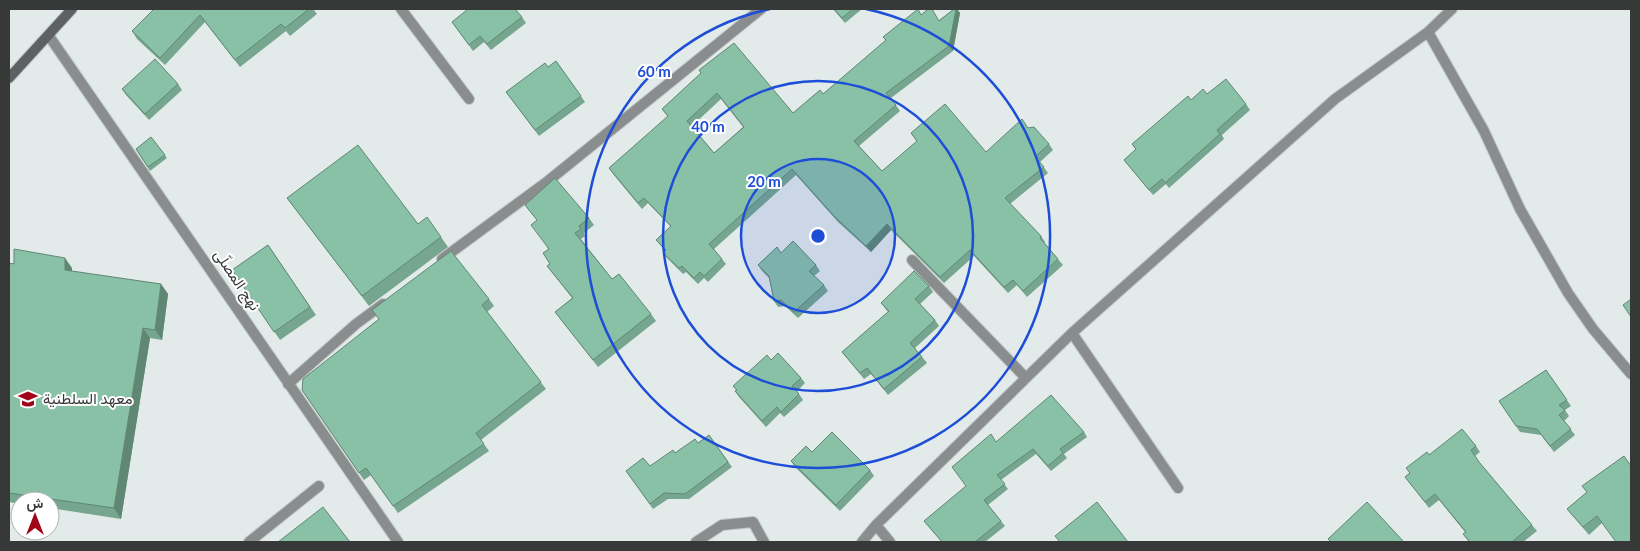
<svg xmlns="http://www.w3.org/2000/svg" width="1640" height="551" font-family="Lato,Vazirmatn,sans-serif">
<rect width="100%" height="100%" fill="#e3eaea"/>
<g fill="none" stroke-linecap="round" stroke-linejoin="round">
<g stroke="#c1c7c7" stroke-width="12">
<path id="service" d="M249,542l70,-56"/>
</g>
<g stroke="#c1c7c7" stroke-width="12">
<path id="minor" d="M401,9l68,90
M1428,32l56,99 36,78 48,84 25,36 38,45
M49,36l349,506
M442,259l106,-78 213,-172
M912,260l113,117
M1072,333l106,155
M288,384l68,-60 27,-20
M876,525l14,17
M696,542l26,-17 31,-3 11,20
M862,542l14,-17 196,-192 263,-234 93,-67 24,-23"/>
</g>
<g stroke="#c1c7c7" stroke-width="12">
<path id="secondary" d="M9,78l63,-69"/>
</g>
<use href="#service" stroke="#8a8d8e" stroke-width="10"/>
<use href="#minor" stroke="#8a8d8e" stroke-width="10"/>
<use href="#secondary" stroke="#5e6163" stroke-width="10"/>
</g>
<path fill="#76a68f" fill-rule="evenodd" d="M154,9h159l4,5 -27,22 -4,-5 -46,36 -35,-45 -40,43 -28,-26 -5,-8z
M833,9h29l-17,14z
M954,9h3l3,4 -7,38 -62,47 9,13 -41,35 23,25 35,-29 -6,-9 75,19 42,-24 21,16 4,6 -13,12 8,11 -38,31 31,32 4,6 -1,1 19,22 -36,32 -10,-12 -9,8 -34,-37 -30,27 -53,-53 -20,22 -33,-30 -42,-47 -82,74 12,15 -18,18 -4,-4 -6,6 -12,-12 -3,2 -16,-16 -4,-5 2,-2 -9,-11 15,-13 -23,-24 -6,6 -29,-35 -4,-6 59,-51 -6,-8 39,-36 92,40 30,-19 63,-53 -3,-4 38,-22 18,5zM721,99l22,28 -29,26 -22,-27z
M522,17l4,6 -35,27 -7,-8 -11,9 -21,-29z
M556,61l29,41 -46,34 -33,-44 42,-25z
M178,84l4,6 -33,30 -23,-25 -4,-6z
M1207,94l39,10 4,6 -28,25 2,4 -55,49 -3,-4 -13,11 -29,-35 12,-10 -4,-6 59,-44z
M151,137l16,21 -17,13 -14,-22z
M287,198l154,39 7,10 -79,59z
M525,205l64,13 5,7 -10,8 1,3 -4,3 31,40 39,35 5,7 -58,46 -43,-55 17,-14 -25,-32 3,-2 -2,-15 -11,-29z
M268,245l48,70 -36,25 -48,-70z
M777,247l4,6 35,12 4,6 -6,5 10,9 4,6 -30,27 -13,-12 -7,1 -4,-6 -5,-23 -7,-7 -4,-6z
M9,263l63,5v4l89,12 7,10 -6,46 -12,-2 -29,181 -71,-11v-7h-30v3l-11,-2z
M929,286l4,6 -13,12 15,16 4,6 -24,22 12,15 -39,32 -17,-21 -7,5 -22,-27 46,-40 -7,-9z
M489,299l5,7 -7,6 59,77 -65,51 8,11 -91,62 -27,-38 -7,5 -62,-90z
M771,360l30,18 4,5 -8,8 6,9 -19,17 -4,-4 -14,14 -27,-30 -4,-6 1,-1 -3,-4z
M1546,370l25,36 -6,4 4,6 -5,5 11,14 -21,17 -13,-17 -21,-3 -21,-31z
M1084,432l3,5 -23,17 3,4 -16,13 -15,-17 -35,26 7,9 -20,16 17,21 -20,16h-43l-18,-21 42,-35 30,-44z
M709,435l23,32 -43,32h-21l-15,10 -27,-38 24,-5 25,-13 23,-10z
M1476,446l4,6 -5,4 5,7 57,68 -14,11h-54l-6,-8 2,-2 -26,-32 -10,8 -24,-31 24,-22z
M812,452l58,18 4,6 -34,35 -45,-44 -4,-6z
M1624,456l-22,67 -13,12 -22,-26 20,-17z"/>
<path fill="#608774" d="M956,9h1l3,4 -7,38 -4,-5z
M887,224l4,6 -20,22 -5,-6z
M65,258l7,10v13l-7,-11z
M161,284l7,10 -6,46 -7,-10z
M143,328l7,10 -29,181 -7,-11z"/>
<path fill="#89c1a6" stroke="#608774" fill-rule="evenodd" d="M154,9h155l-24,19 -4,-4 -46,36 -35,-45 -40,43 -28,-27z
M468,9h47l7,8 -35,27 -7,-8 -11,9 -17,-23z
M834,9h19l-11,9z
M918,9l3,6 7,-6h4l7,12 15,-12h2l-7,37 -63,47 10,12 -42,36 28,30 35,-30 -6,-8 34,-29 41,48 36,-33 6,9 6,-1 15,17 -14,13 9,10 -39,31 36,38 -1,2 18,21 -35,32 -10,-11 -9,7 -34,-37 -30,27 -53,-53 -21,22 -32,-30 -42,-47 -83,75 13,15 -18,17 -4,-4 -6,6 -12,-12 -3,2 -16,-15 3,-3 -10,-10 15,-14 -27,-28 -6,5 -29,-35 59,-52 -6,-7 39,-36 -2,-3 35,-27 59,70 27,-23 3,4 63,-54 -3,-3zM717,93l27,34 -30,26 -27,-32z
M155,59l23,25 -33,30 -23,-25z
M556,61l25,35 -46,34 -29,-38 39,-29 3,4z
M1226,79l20,25 -29,26 3,4 -55,49 -3,-4 -13,11 -25,-30 12,-11 -4,-5 56,-48 3,4 12,-11 4,5z
M151,137l14,18 -17,12 -12,-18z
M358,145l60,79 9,-7 14,20 -79,59 -75,-98z
M555,178l34,40 -10,8 2,3 -6,4 37,46 7,-5 32,40 -58,46 -38,-48 18,-14 -26,-32 3,-2 -7,-11 6,-4 -18,-24 6,-5 -12,-15z
M793,241l23,24 -7,6 15,14 -30,27 -13,-12 -7,1 -5,-25 -11,-11 19,-18 4,6z
M268,245l42,62 -36,25 -42,-62z
M14,249l51,9v12l96,14 -6,46 -12,-2 -29,180 -105,-15v-230l5,1z
M451,251l38,48 -7,6 59,77 -65,51 8,11 -91,62 -27,-38 -7,5 -57,-83 1,-11 76,-60 -7,-9z
M914,271l15,15 -14,13 20,21 -25,23 12,14 -38,32 -17,-21 -7,5 -18,-21 47,-41 -8,-8z
M1631,299v18l-8,-12z
M778,353l23,25 -9,8 7,8 -18,18 -4,-5 -15,14 -27,-30 2,-1 -4,-4 34,-31 4,5z
M1546,370l21,30 -8,5 6,5 -6,5 12,14 -21,17 -13,-17 -21,-3 -17,-25z
M1051,395l33,37 -24,17 3,4 -15,13 -15,-17 -36,26 8,9 -21,16 17,21 -26,21h-33l-18,-21 42,-35 -14,-19 39,-33 5,8z
M1462,429l14,17 -5,4 8,12 53,63 -20,17h-42l-7,-8 3,-2 -31,-38 -10,8 -20,-25 5,-4 -4,-5 21,-16 2,3z
M832,432l38,38 -34,35 -45,-44 15,-15 6,6z
M709,435l19,27 -43,32 -21,-1 -14,11 -24,-33 17,-13 7,8 23,-16 2,3 20,-14 3,4z
M1624,456l7,10v76h-15l-19,-26 -14,11 -16,-18 20,-17 -5,-6z
M1097,502l31,40h-68l-5,-6z
M1367,502l37,40h-73l-3,-3z
M323,507l27,35h-72z"/>
<circle cx="818" cy="236" r="77" fill="#1d4ed8" fill-opacity=".12"/>
<g fill="none" stroke="#1d4ed8" stroke-width="2.5">
<circle cx="818" cy="236" r="77"/>
<circle cx="818" cy="236" r="155"/>
<path d="M866 9A232 232 0 1 1 770 9"/>
</g>
<defs>
<g id="school-bare" transform="scale(1.5)"><path d="M0-5L7-2L0 1L-7-2ZM-4 1L0 2.5L4 1V4Q0 6-4 4Z" fill="#a20518" stroke="#fff" stroke-width="2.5" paint-order="stroke"/></g>
</defs>
<g fill-rule="evenodd">
<use href="#school-bare" x="28" y="399"/>
</g>
<g text-anchor="middle" stroke-width="4" stroke-linejoin="round" paint-order="stroke">
<g font-size="15" fill="#373939" stroke="#fff">
<text transform="translate(237 280) rotate(56)" y="5">نهج المصلّى</text>
</g>
<g font-size="15" fill="#373939" stroke="#fff" text-anchor="start">
<text x="43" y="404">معهد السلطنية</text>
</g>
</g>
<circle cx="818" cy="236" r="8" fill="#1d4ed8" stroke="#fff" stroke-width="2.5"/>
<g font-size="15" text-anchor="middle" font-weight="bold" fill="#1d4ed8" stroke="#fff" stroke-width="4" stroke-linejoin="round" paint-order="stroke">
<text x="654" y="77">60 m</text>
<text x="708" y="132">40 m</text>
<text x="764" y="187">20 m</text>
</g>
<rect width="1640" height="551" fill="none" stroke="#373939" stroke-width="20"/>
<g transform="translate(35 516)"><circle r="24" fill="#ffffff" stroke="#afb0b0"/>
<path d="M0-4L9 19L0 12L-9 19Z" fill="#a20518"/>
<text y="-8" font-size="14" font-weight="bold" text-anchor="middle" fill="#373939">ش</text>
</g>
</svg>
